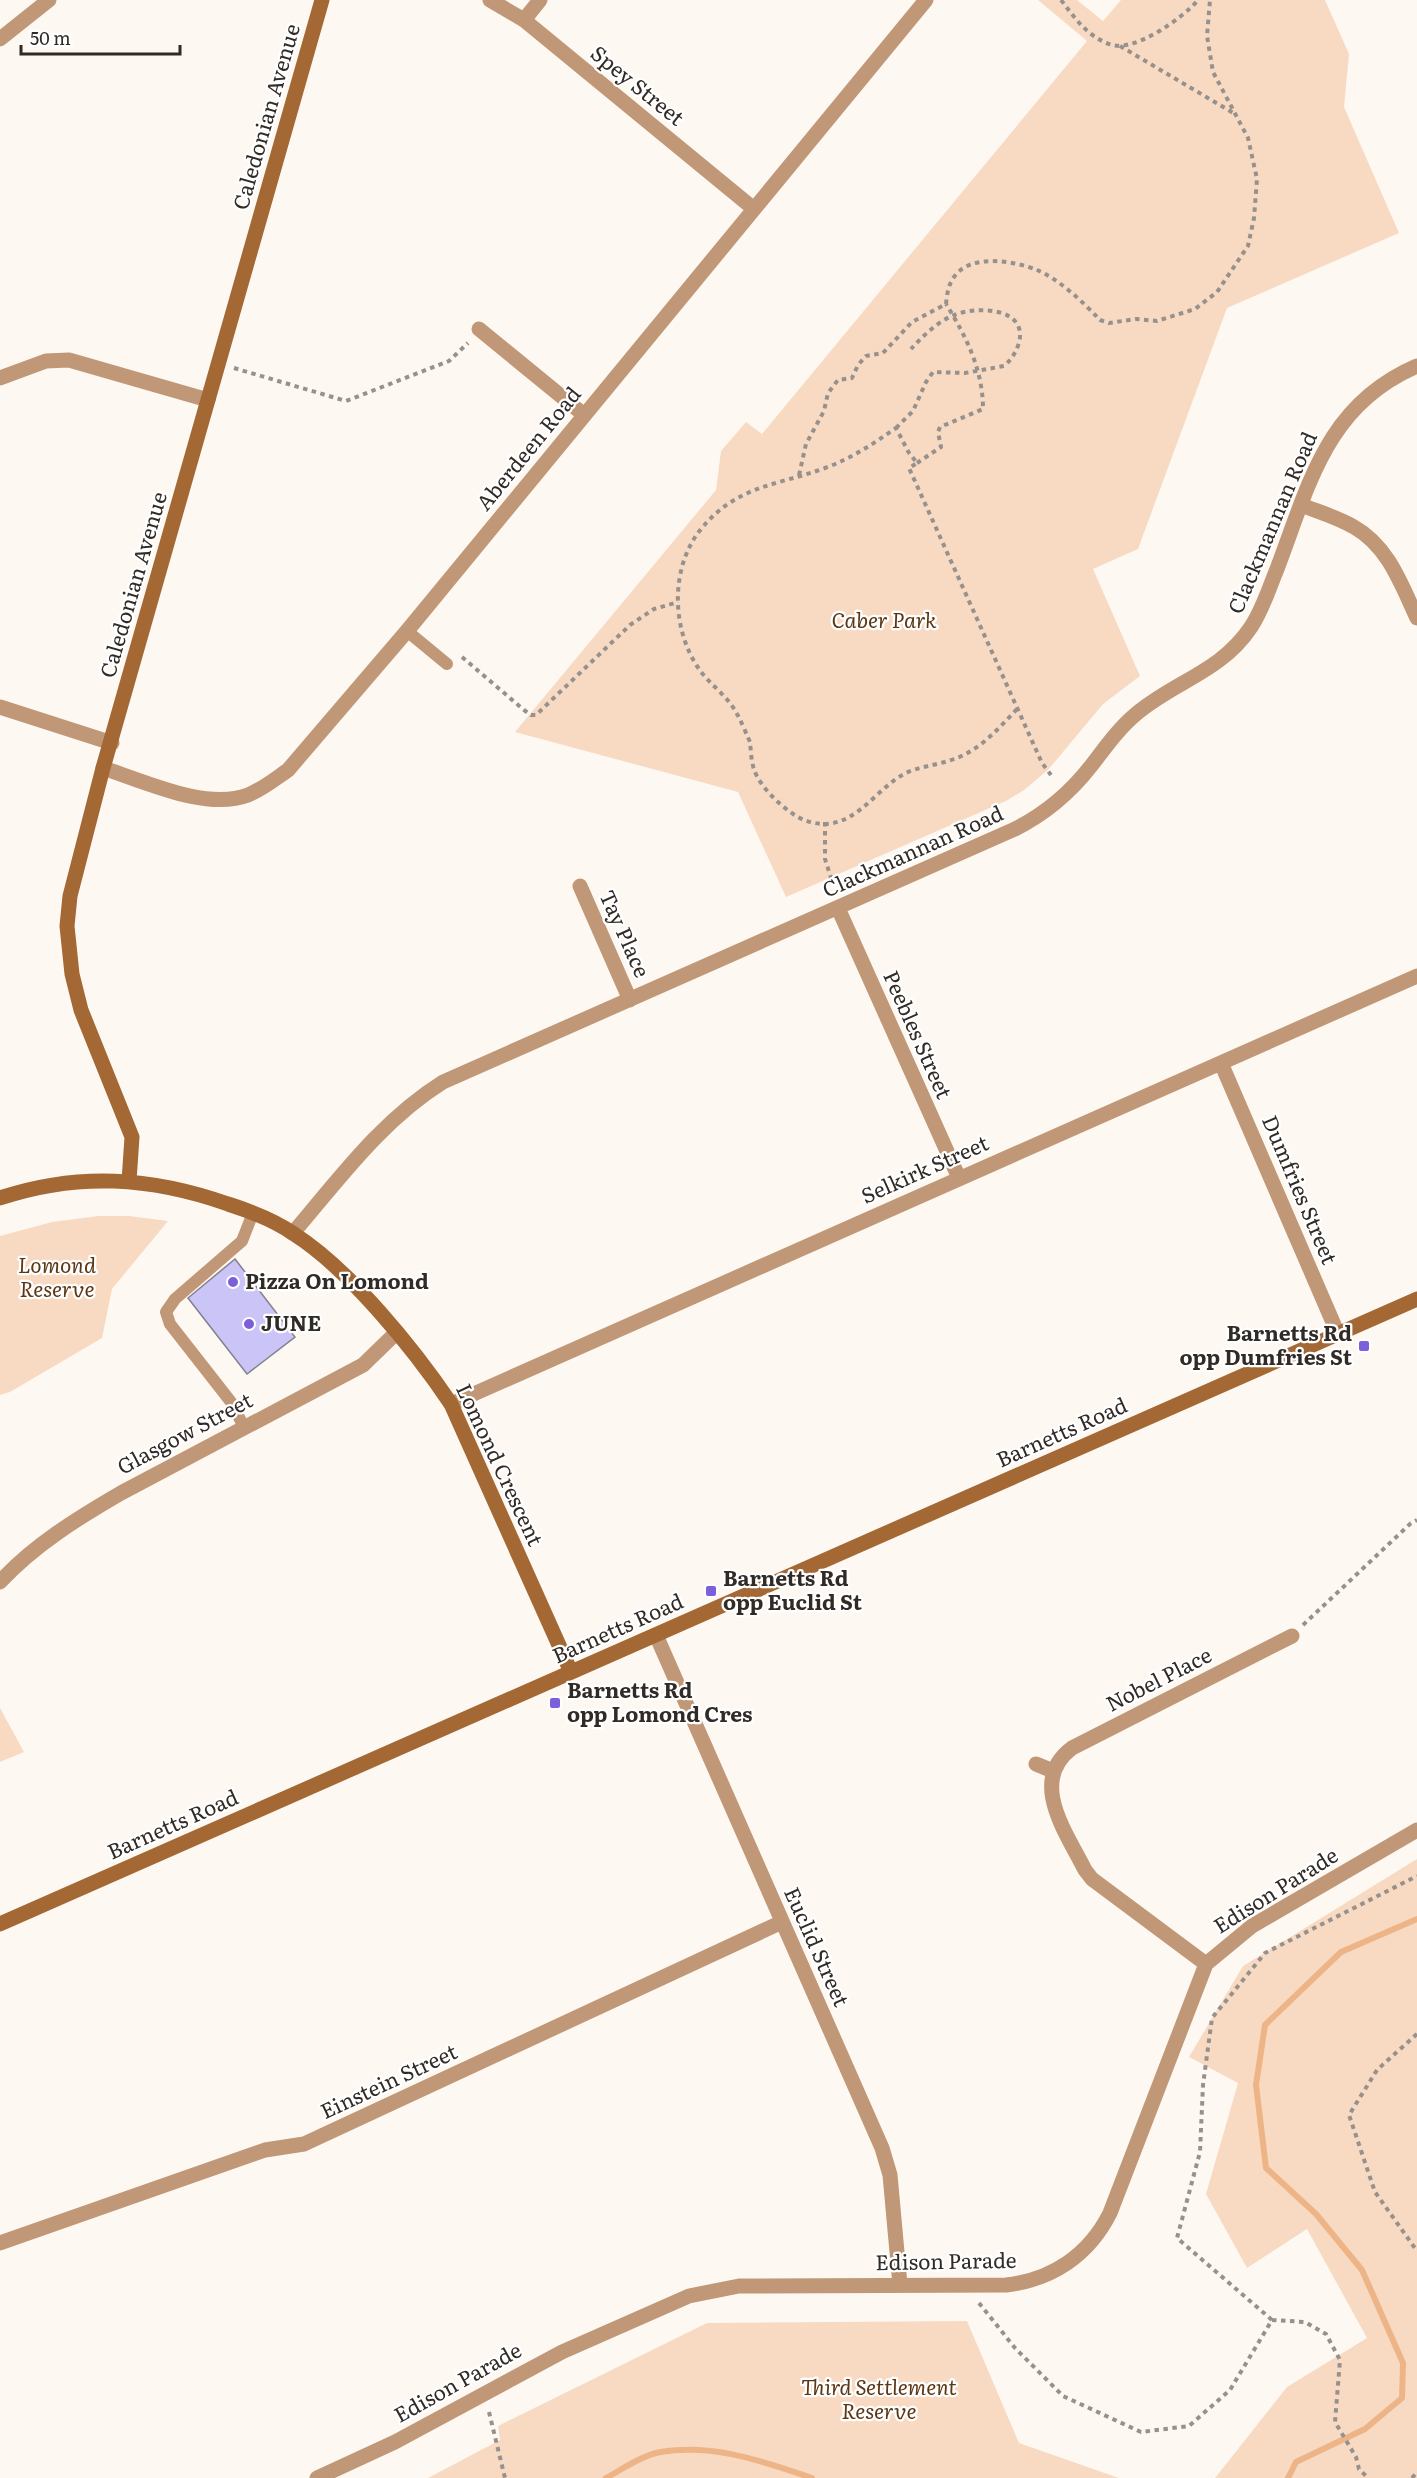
<svg xmlns="http://www.w3.org/2000/svg" width="1417" height="2478" font-family="Literata,serif">
<rect width="100%" height="100%" fill="#fef8f3"/>
<path fill="#f8dac3" d="M1038,0h39l26,21 18,-21h204l24,54 -5,53 55,126 -172,75 -89,241 -45,20 47,107 -37,28 -55,66 -24,20 -18,11 -220,96 -48,-105 -223,-60 201,-242 5,-39 25,-29 16,12 325,-393z
M98,1216h31l39,5 -56,68 -10,49 -92,54 -10,3v-159l52,-14z
M0,1708l24,44 -24,10z
M1417,1859v619h-202l72,-91 80,-49 -60,-109 -60,39 -41,-74 32,-111 -49,-26 54,-91z
M967,2321l52,122 100,35h-691l72,-38 -2,-14 209,-103z"/>
<g fill="none" stroke-linecap="round" stroke-linejoin="round">
<path stroke="#edb587" stroke-width="6" d="M606,2478c15,-8 33,-21 50,-25 54,-11 106,8 156,25
M1288,2478l8,-16 69,-33 37,-31 1,-35 -41,-93 -46,-56 -50,-46 -10,-83 9,-60 76,-73 76,-33"/>
</g>
<path fill="#cbc4f7" stroke="#838190" stroke-width="1.5" d="M235,1259l60,78 -48,37 -59,-76z"/>
<g fill="none" stroke-linecap="round" stroke-linejoin="round">
<path stroke="#97918d" stroke-width="4" stroke-dasharray="4.5 4.5" stroke-linecap="butt" d="M1061,0c14,18 25,35 48,44 24,10 74,-26 89,-44
M1120,46l115,68
M234,368l112,33 103,-40 19,-18
M896,428l17,-17 13,-29 7,-10 32,1 39,-7c8,-7 12,-14 15,-23 9,-36 -42,-37 -65,-28 -17,7 -31,21 -43,34
M917,463l24,-16 -3,-15 2,-5 43,-18c0,-39 -17,-73 -37,-105
M799,475l7,-31 18,-33 4,-18 10,-13 14,-2 6,-13 8,-9 17,-3 29,-31 34,-18c1,-9 2,-19 8,-27 16,-24 61,-16 83,-7 23,10 46,32 63,50l9,3 27,-4 21,2 38,-12 22,-17 31,-46 6,-28 3,-39 -9,-41 -35,-66 -6,-36 3,-36
M462,657l62,53 7,5h5l94,-90 24,-16 24,-7
M1017,709c-19,20 -37,41 -63,50 -16,6 -33,7 -48,14 -33,16 -54,65 -102,47 -17,-7 -45,-33 -50,-51 -3,-8 -3,-18 -4,-27 -1,-2 -11,-26 -13,-28 -9,-18 -27,-29 -38,-45 -28,-40 -29,-102 2,-140 36,-44 75,-43 124,-61 27,-10 48,-24 71,-40l13,25 8,10 -8,5 133,295 9,12
M825,822v37l7,22
M1303,1625l107,-101 7,-4
M1417,2034l-40,36 -28,45 26,77 42,59
M979,2303l36,45 48,48 78,36 48,-6 41,-36 42,-70 -95,-82 23,-86 3,-67 9,-67 53,-65 152,-77
M1272,2320l33,2 21,12 14,26 -5,62 21,35 3,12 9,9
M489,2412l16,66
M1412,2478l5,-6"/>
<path stroke="#c19877" stroke-width="12" d="M407,631l40,33
M244,1427l-13,-25 -61,-78 -4,-12 9,-13 67,-58 11,-28"/>
<path stroke="#c19877" stroke-width="15" d="M490,0l34,20 230,189
M524,20l16,-20
M0,39l49,-39
M479,329l104,85
M0,378l46,-17 23,-1 139,40
M1301,505c18,7 36,12 53,22 34,19 47,57 63,91
M0,707l112,36
M103,768c41,13 103,43 145,27 15,-6 27,-16 40,-25l119,-139 519,-631
M580,886l50,114
M838,908l121,270
M1221,1063l117,271
M293,1233c46,-54 89,-113 150,-151l572,-253c30,-15 55,-36 76,-63 14,-18 27,-37 45,-52 39,-33 85,-42 115,-87 12,-18 18,-39 26,-58 32,-84 49,-164 140,-203
M451,1404l966,-428
M0,1582c34,-37 78,-64 121,-89l242,-128 33,-32
M656,1635l226,513 8,27 10,110
M1036,1764l17,7
M1206,1964l-114,-85 -7,-9c-19,-38 -57,-89 -13,-122l220,-112
M0,2243l265,-93 39,-6 478,-222
M317,2478l78,-36 167,-90 127,-56 50,-10 267,-1c46,-5 83,-30 104,-72l96,-249 46,-38 165,-96"/>
<path stroke="#a36834" stroke-width="15" d="M129,1181l3,-44 -51,-127 -9,-36 -5,-48 3,-30 33,-128 219,-768
M0,1198c78,-26 151,-21 228,6 22,7 46,16 66,30 55,35 120,115 157,170l120,268
M0,1924l1417,-625"/>
</g>
<g fill="#7c5fda" stroke="#fff" stroke-width="2">
<circle cx="233" cy="1282" r="6"/>
<circle cx="249" cy="1324" r="6"/>
<rect x="1358" y="1340" width="12" height="12" rx="3"/>
<rect x="705" y="1585" width="12" height="12" rx="3"/>
<rect x="549" y="1697" width="12" height="12" rx="3"/>
</g>
<g text-anchor="middle" stroke-width="4.5" stroke-linejoin="round" paint-order="stroke">
<g font-size="21" fill="#312b27" stroke="#fff">
<text transform="translate(637 86) rotate(39)" y="7">Spey Street</text>
<text transform="translate(267 117) rotate(-74)" y="7">Caledonian Avenue</text>
<text transform="translate(529 449) rotate(-51)" y="7">Aberdeen Road</text>
<text transform="translate(1273 523) rotate(-67)" y="7">Clackmannan Road</text>
<text transform="translate(134 585) rotate(-74)" y="7">Caledonian Avenue</text>
<text transform="translate(913 852) rotate(-24)" y="7">Clackmannan Road</text>
<text transform="translate(624 934) rotate(66)" y="7">Tay Place</text>
<text transform="translate(917 1035) rotate(66)" y="7">Peebles Street</text>
<text transform="translate(925 1170) rotate(-24)" y="7">Selkirk Street</text>
<text transform="translate(1299 1190) rotate(67)" y="7">Dumfries Street</text>
<text transform="translate(1062 1433) rotate(-24)" y="7">Barnetts Road</text>
<text transform="translate(185 1434) rotate(-28)" y="7">Glasgow Street</text>
<text transform="translate(499 1465) rotate(65)" y="7">Lomond Crescent</text>
<text transform="translate(618 1629) rotate(-24)" y="7">Barnetts Road</text>
<text transform="translate(1159 1680) rotate(-27)" y="7">Nobel Place</text>
<text transform="translate(173 1825) rotate(-24)" y="7">Barnetts Road</text>
<text transform="translate(1276 1891) rotate(-32)" y="7">Edison Parade</text>
<text transform="translate(816 1947) rotate(66)" y="7">Euclid Street</text>
<text transform="translate(389 2082) rotate(-25)" y="7">Einstein Street</text>
<text transform="translate(946 2262) rotate(-1)" y="7">Edison Parade</text>
<text transform="translate(458 2383) rotate(-29)" y="7">Edison Parade</text>
</g>
<g font-size="21" font-style="italic" fill="#5c3715" stroke="#fff">
<text x="884" y="628">Caber Park</text>
<text x="57" y="1273">Lomond<tspan x="57" dy="24">Reserve</tspan></text>
<text x="879" y="2395">Third Settlement<tspan x="879" dy="24">Reserve</tspan></text>
</g>
<g font-size="21" font-weight="bold" fill="#312b27" stroke="#fff" text-anchor="start">
<text x="245" y="1289">Pizza On Lomond</text>
<text x="261" y="1331">JUNE</text>
<text x="1352" y="1341" text-anchor="end">Barnetts Rd<tspan x="1352" dy="24">opp Dumfries St</tspan></text>
<text x="723" y="1586">Barnetts Rd<tspan x="723" dy="24">opp Euclid St</tspan></text>
<text x="567" y="1698">Barnetts Rd<tspan x="567" dy="24">opp Lomond Cres</tspan></text>
</g>
</g>
<path d="M21 45v9h159v-9" fill="none" stroke="#312b27" stroke-width="3"/>
<text x="30" y="45" font-size="18" fill="#312b27" stroke="#ffffff" stroke-width="4.5" paint-order="stroke">50 m</text>
</svg>
